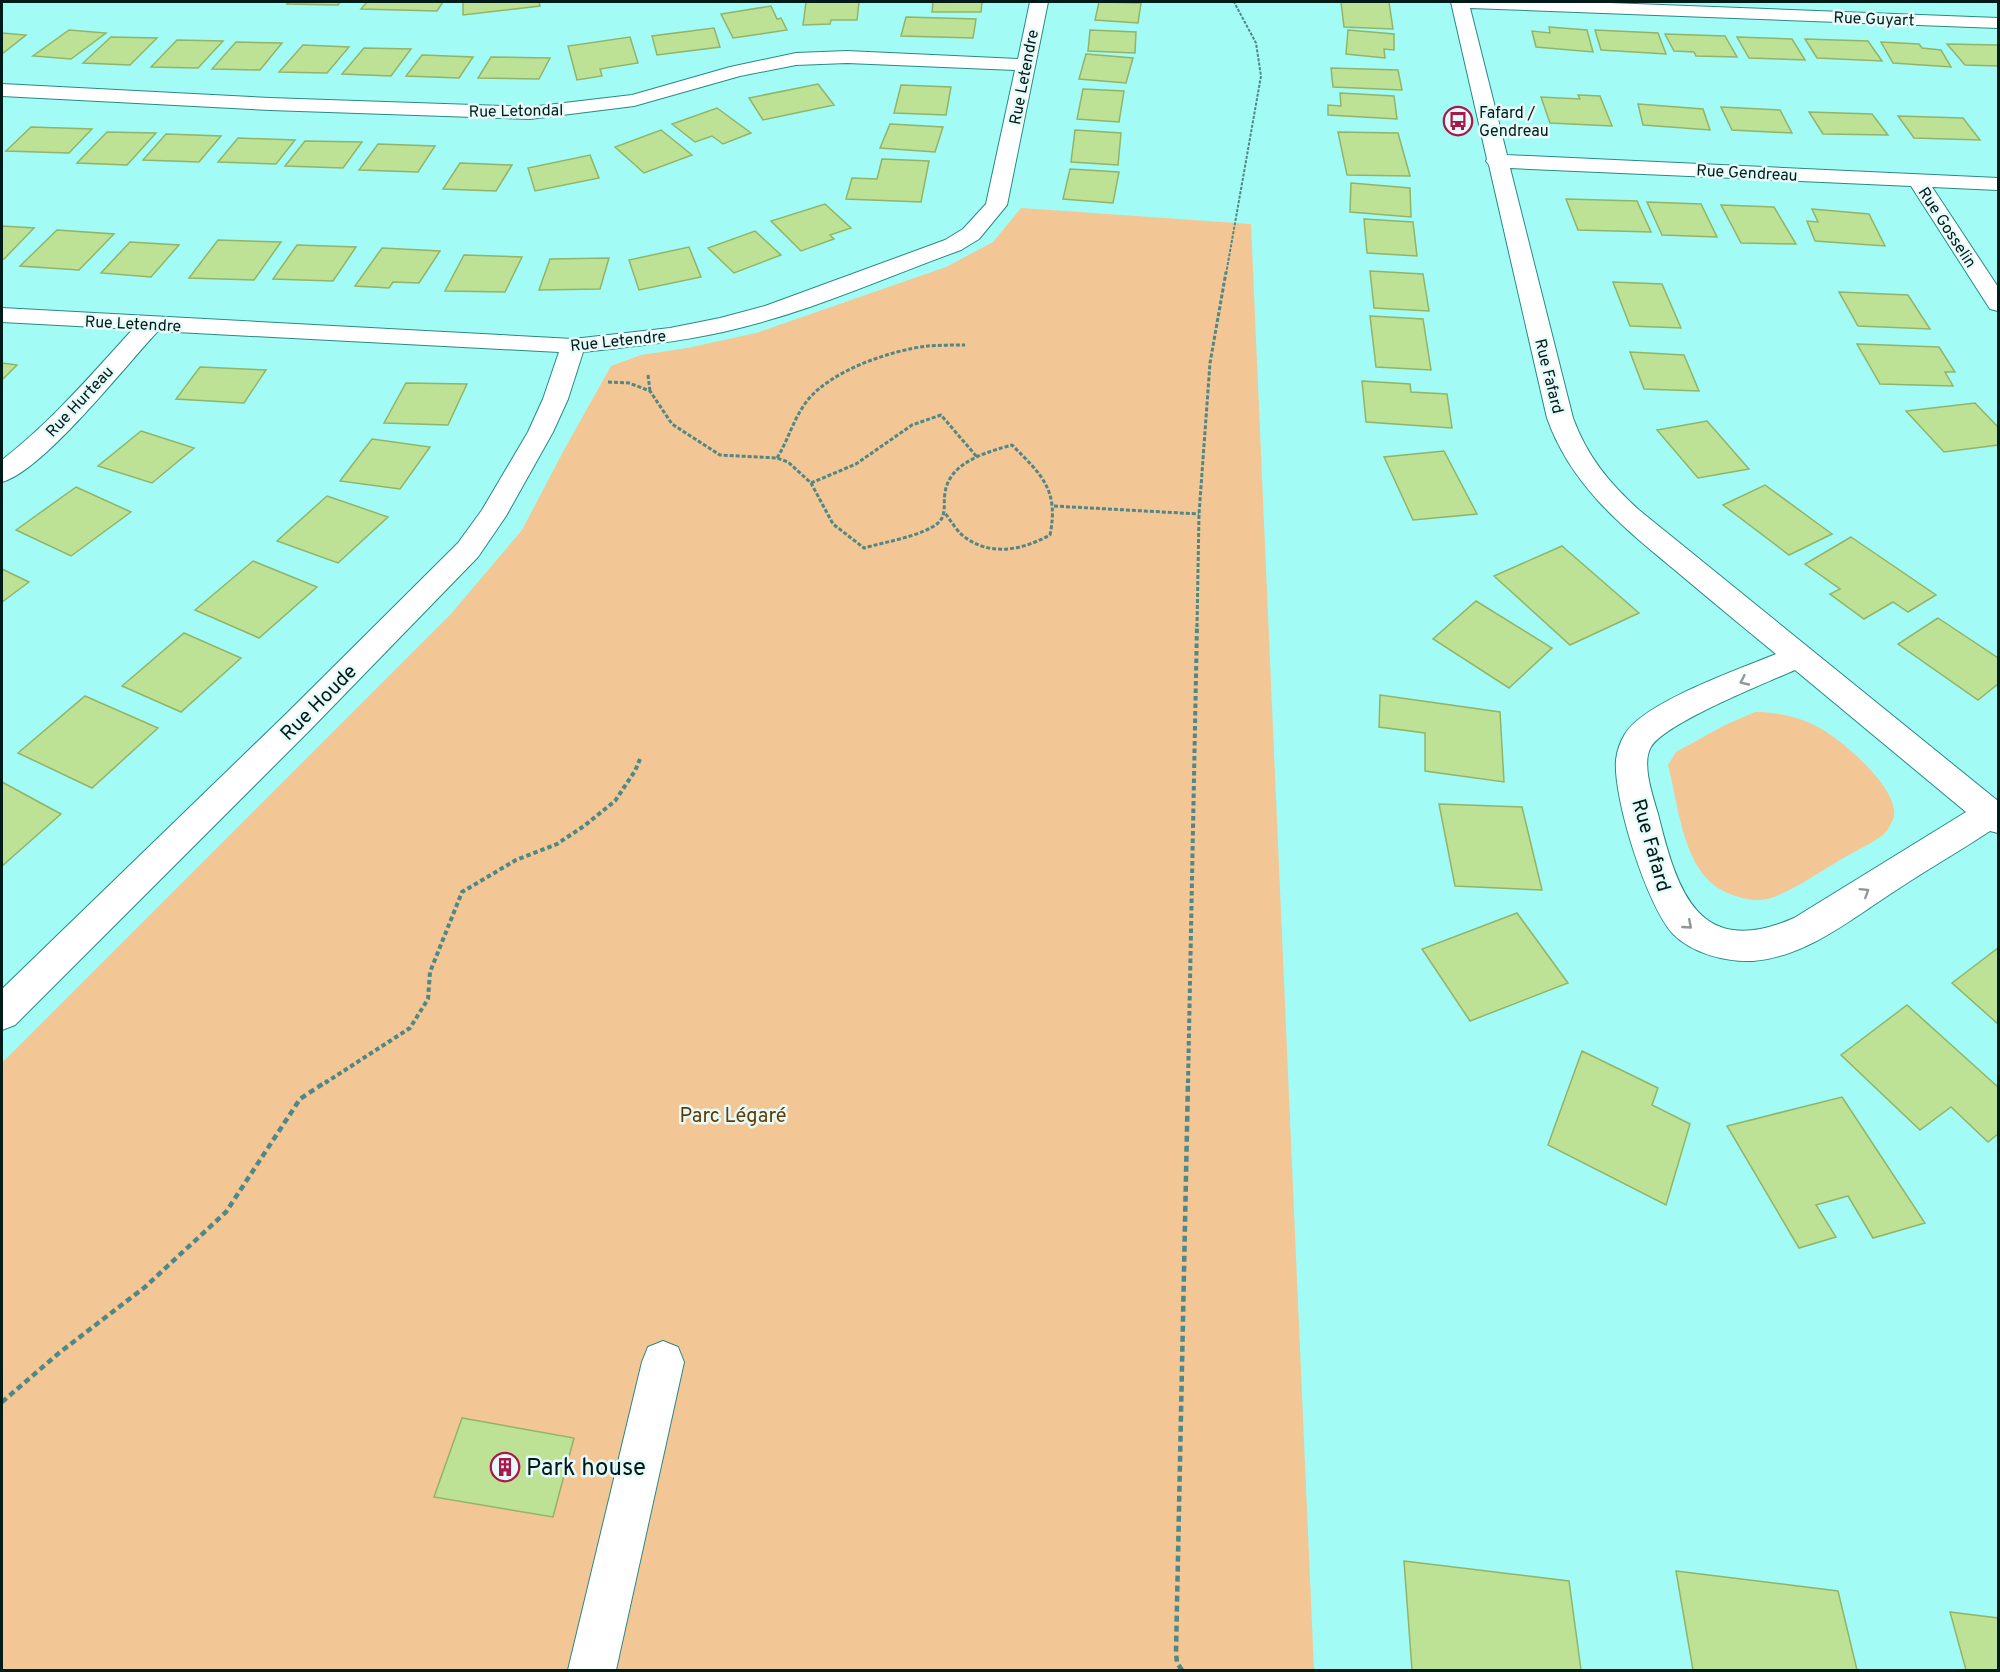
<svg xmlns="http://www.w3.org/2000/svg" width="2000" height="1672" font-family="Overpass,sans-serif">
<rect width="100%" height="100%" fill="#a2fcf5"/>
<path fill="#f3c695" d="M1021,208l230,16 63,1446h-1312v-607l448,-448 72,-85 42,-80 47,-84 30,-11 46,-7 69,-15 190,-66 47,-25z
M1755,712c21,0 42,4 61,14 23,11 83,62 78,90 -1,5 -7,16 -11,19 -11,8 -24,14 -36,21 -22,12 -56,37 -80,43 -16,4 -39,-4 -52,-13 -33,-25 -37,-83 -47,-121l8,-13 49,-27z"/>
<path fill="#bee295" stroke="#91b468" stroke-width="1.5" d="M289,2h51l-2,3 -51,-1z
M367,2h76l-6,9 -76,-2z
M463,2h76l1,4 -77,9z
M806,2h53l-2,18h-26l-1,4 -27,1z
M933,2h49l-1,10h-49z
M1099,2l42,1 -3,20 -43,-3z
M1341,2h48l4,27 -49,-2z
M771,6l6,13 4,-1 6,12 -54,8 -12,-24z
M906,17l70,2 -3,19 -72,-2z
M1549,27l38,3 6,22 -57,-5 -4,-16 18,2z
M714,28l6,19 -63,8 -5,-19z
M69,30l37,3 -35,26 -38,-3z
M1090,30l46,2 -1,21 -47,-2z
M1348,30l46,4v16l-10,-1 1,9 -39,-4z
M1595,30l63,3 8,21 -65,-4z
M2,33l24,2 -24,19z
M1665,34l60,2 12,21 -41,-1 -2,-4 -20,-1z
M111,37l46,1 -27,27 -47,-2z
M630,37l8,26 -38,6 2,7 -25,4 -9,-34z
M1737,37l55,2 13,21 -56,-2z
M1805,39l63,2 14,20 -65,-3z
M177,40l46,1 -25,27 -47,-1z
M236,42l46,1 -22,27 -48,-1z
M1881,42l38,2 3,4 19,2 10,17 -58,-4z
M1947,44l51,1v21l-33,-1z
M303,45l46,2 -22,26 -48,-1z
M364,48l47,1 -20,27 -49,-2z
M1086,54l47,4 -7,25 -47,-4z
M422,55l51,2 -14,21 -53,-2z
M491,57l59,1 -11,21 -61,-1z
M1331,68l67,2 4,20 -69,-3z
M818,84l16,21 -71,15 -14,-22z
M901,85l50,2 -5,28 -52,-2z
M1083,89l41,2 -5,31 -42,-3z
M1340,93l54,3 3,23 -69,-4v-10l13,1z
M1578,95l22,1 12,30 -62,-3 -9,-26 39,2z
M1638,104l65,5 7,21 -67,-5z
M1721,107l59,3 12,23 -60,-3z
M717,108l34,25 -28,11 -11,-8 -17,6 -23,-18z
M1809,112l63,2 16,21 -65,-1z
M1898,116l65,2 17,22 -66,-2z
M890,124l53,3 -8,25 -55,-4z
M31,127l61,2 -23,24 -63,-2z
M661,130l31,25 -48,18 -29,-26z
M1075,130l46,3 -3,32 -47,-3z
M107,132l49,1 -29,32 -50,-2z
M1338,132l60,1 12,43 -63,-1z
M166,134l55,2 -22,26 -56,-2z
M238,138l57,2 -19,24 -58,-2z
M305,141l57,1 -19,26 -58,-2z
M378,144l57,2 -17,26 -59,-2z
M590,155l9,23 -64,13 -7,-23z
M882,159l47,2 -8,41 -75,-3 6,-21 25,1z
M460,163l52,2 -16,26 -53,-2z
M1070,169l49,3 -6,31 -50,-4z
M1351,183l59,5 1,29 -61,-5z
M1566,199l71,2 14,31 -73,-2z
M1647,202l54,2 16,33 -55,-2z
M825,204l26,24 -21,7 4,4 -33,12 -30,-30z
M1721,205l53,2 22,37 -55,-1z
M1812,209l57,5 16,32 -70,-5 -8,-20 11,1z
M1364,219l49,3 4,34 -50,-3z
M2,226l32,2 -30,31h-2z
M57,230l57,4 -35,36 -59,-4z
M755,231l26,24 -47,18 -26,-25z
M218,240l63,2 -27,38 -65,-2z
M130,242l49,3 -28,32 -50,-4z
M297,245l59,2 -23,34 -60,-2z
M689,247l12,30 -62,13 -10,-30z
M382,248l58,3 -21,32 -26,-1 -4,6 -34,-2z
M464,255l58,2 -17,35 -60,-1z
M609,258l-9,31 -61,1 11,-31z
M1370,271l53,3 6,37 -55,-3z
M1613,282l49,2 19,44 -51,-2z
M1839,292l69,3 22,34 -72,-3z
M1370,316l53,3 8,51 -55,-3z
M1857,344l82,3 16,25h-10l8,14 -73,-2z
M1630,352l54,3 15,36 -55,-2z
M2,363l15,2 -15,15z
M200,367l66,3 -22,33 -68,-4z
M1362,381l48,3 1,8 36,2 5,34 -86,-6z
M406,383l61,1 -19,41 -64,-2z
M1975,403l23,24v18l-54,7 -38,-41z
M1707,421l42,48 -51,9 -41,-48z
M141,431l53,17 -42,35 -54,-17z
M372,439l58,8 -30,42 -60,-8z
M1444,451l33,63 -64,6 -29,-63z
M1765,485l67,49 -43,21 -66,-50z
M76,487l55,25 -60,44 -55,-26z
M327,496l61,21 -50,46 -61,-22z
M1851,537l85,58 -28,17 -15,-10 -29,17 -34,-25 10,-5 -35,-25z
M1562,546l77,67 -69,32 -76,-69z
M253,561l64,26 -58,51 -64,-28z
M2,569l27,13 -27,20z
M1476,601l76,47 -43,40 -76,-49z
M1938,618l60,40v26l-20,16 -80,-56z
M184,633l57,25 -60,54 -59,-26z
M1380,695l120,17 4,70 -79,-11v-38l-46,-6z
M85,696l73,32 -66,60 -74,-35z
M2,782l59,32 -59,52z
M1439,804l83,3 20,83 -87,-4z
M1517,913l51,70 -98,38 -48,-72z
M1998,948v76l-46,-41z
M1907,1005l91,82v47l-10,8 -37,-35 -31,23 -79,-75z
M1582,1051l76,37 -6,17 38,19 -24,81 -118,-60z
M1842,1097l83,126 -52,15 -25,-42 -32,9 20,32 -37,11 -72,-122z
M462,1418l112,20 -21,79 -119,-20z
M1404,1561l165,20 12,89h-169z
M1676,1571l162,20 19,79h-164z
M1950,1612l48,6v52h-32z"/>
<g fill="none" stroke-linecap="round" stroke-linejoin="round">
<g stroke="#298984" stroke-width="2">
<path id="minor" d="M1030,2h18l-41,203 -28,34 -18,11c-78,28 -156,64 -238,82 -46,10 -93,15 -140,20l-15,47 -15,33 -47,84 -28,41 -168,173 -295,295 -13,5v-41l286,-277 170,-169 24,-33 46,-78 15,-33 16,-47 -401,-21c-32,34 -115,140 -156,151v-22c49,-38 89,-85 131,-131l-131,-7v-14l571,31 97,-11 50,-10 45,-12 180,-66 18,-11 23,-25 29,-134 -168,-7 -51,2 -56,11 -106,30 -104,13 -260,-9 -268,-14v-12l268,14 260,9 102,-12 98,-28 66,-14 51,-2 171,8z
M1451,2h132l415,16v10l-528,-20 37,147 491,23v12l-66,-3 66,100v24l-8,-2 -79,-123 -401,-18 63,250c14,38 36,65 66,92l359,291v32l-8,-2c-30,20 -62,38 -92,58 -44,28 -91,68 -145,72 -27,1 -60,-7 -80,-27 -26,-28 -60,-136 -57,-174 1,-9 4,-18 9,-26 19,-32 115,-65 151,-80 -34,-28 -67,-55 -100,-83 -53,-44 -105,-85 -129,-153l-58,-253 -3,-4 1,-2zM1795,670l171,142 -172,106c-96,42 -117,-27 -136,-104 -5,-17 -17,-51 -7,-67 14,-24 115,-64 144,-77z
M663,1341l15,6 6,15 -68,308h-48l74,-308 6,-15z"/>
</g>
<path stroke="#4f8884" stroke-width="2" stroke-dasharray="3 1.5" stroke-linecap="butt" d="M1226,274l35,-198 -5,-33 -22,-41"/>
<path stroke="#4f8884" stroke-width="3" stroke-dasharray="4 2" stroke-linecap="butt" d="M648,375l2,16
M608,382l21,1 21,8 22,33 48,31 57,3 11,4 23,21 22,41 31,24c20,-6 59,-12 74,-25 9,-8 5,-19 7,-30 4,-31 42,-41 67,-48 30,30 47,45 38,90 -26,14 -57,22 -84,3 -8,-5 -15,-17 -21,-25
M777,458c12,-19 16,-39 30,-57 23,-30 84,-51 121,-55 12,-1 25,-1 37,-1
M811,483l45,-19 56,-39 29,-10 36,42
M1054,506l145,8
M1197,627l2,-113 11,-151 16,-91"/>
<path stroke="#4f8884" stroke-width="4" stroke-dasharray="4.5 3" stroke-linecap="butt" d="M325,1083l85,-55 18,-29 2,-27 32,-80 54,-32 41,-16 27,-18 31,-25 20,-30 5,-12
M1188,1083l9,-458"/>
<path stroke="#4f8884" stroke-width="4.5" stroke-dasharray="6 4" stroke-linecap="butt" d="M2,1402l57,-49 86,-66 81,-75 74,-113 27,-18
M1182,1670l-5,-7 -1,-11 12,-571"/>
<use href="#minor" fill="#fff" fill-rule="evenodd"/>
</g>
<defs><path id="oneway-chevron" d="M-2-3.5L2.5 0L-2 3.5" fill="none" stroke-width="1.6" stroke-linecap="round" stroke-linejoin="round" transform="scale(1.5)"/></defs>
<g stroke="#8d9898">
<use href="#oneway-chevron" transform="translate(1744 681) rotate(155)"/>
<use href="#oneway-chevron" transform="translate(1865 892) rotate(-32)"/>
<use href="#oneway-chevron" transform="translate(1688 925) rotate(41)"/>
</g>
<defs>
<g id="bus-ring" transform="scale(1.5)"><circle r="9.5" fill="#e6fbf9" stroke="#ab1749" stroke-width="1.5"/><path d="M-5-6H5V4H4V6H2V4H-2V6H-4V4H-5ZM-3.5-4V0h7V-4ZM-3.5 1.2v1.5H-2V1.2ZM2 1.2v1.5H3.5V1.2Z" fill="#ab1749"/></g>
<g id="building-ring" transform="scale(1.5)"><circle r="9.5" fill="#e6fbf9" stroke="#ab1749" stroke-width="1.5"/><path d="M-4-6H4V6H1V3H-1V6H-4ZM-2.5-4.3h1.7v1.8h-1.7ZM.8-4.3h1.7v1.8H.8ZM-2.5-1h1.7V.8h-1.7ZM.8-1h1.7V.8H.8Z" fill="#ab1749"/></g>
</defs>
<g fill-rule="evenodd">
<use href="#bus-ring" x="1458" y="121"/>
<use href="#building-ring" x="505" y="1467"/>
</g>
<g text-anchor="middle" stroke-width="5" stroke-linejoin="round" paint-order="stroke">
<g font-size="16" fill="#011b19" stroke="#e6fbf9">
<text transform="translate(1874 18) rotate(2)" y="6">Rue Guyart</text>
<text transform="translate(1023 77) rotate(-79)" y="6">Rue Letendre</text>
<text transform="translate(516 110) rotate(-1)" y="6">Rue Letondal</text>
<text transform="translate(1747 172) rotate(3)" y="6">Rue Gendreau</text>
<text transform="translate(1948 227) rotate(57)" y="6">Rue Gosselin</text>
<text transform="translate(133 323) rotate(3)" y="6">Rue Letendre</text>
<text transform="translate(618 340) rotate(-6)" y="6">Rue Letendre</text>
<text transform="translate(1550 376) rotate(76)" y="6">Rue Fafard</text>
<text transform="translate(79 401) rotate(-47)" y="6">Rue Hurteau</text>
</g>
<g font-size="16" fill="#011b19" stroke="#e6fbf9" text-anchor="start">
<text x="1479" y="118">Fafard /<tspan x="1479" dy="18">Gendreau</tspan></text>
</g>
<g font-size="20" fill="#011b19" stroke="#e6fbf9">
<text transform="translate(318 702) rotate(-45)" y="7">Rue Houde</text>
<text transform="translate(1652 845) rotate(74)" y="7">Rue Fafard</text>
</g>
<g font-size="20" fill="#613b02" stroke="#e6fbf9">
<text x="733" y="1122">Parc Légaré</text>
</g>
<g font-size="24" fill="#011b19" stroke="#e6fbf9" text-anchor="start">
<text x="526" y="1475">Park house</text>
</g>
</g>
<rect width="2000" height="1672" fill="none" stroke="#011b19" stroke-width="6"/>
</svg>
